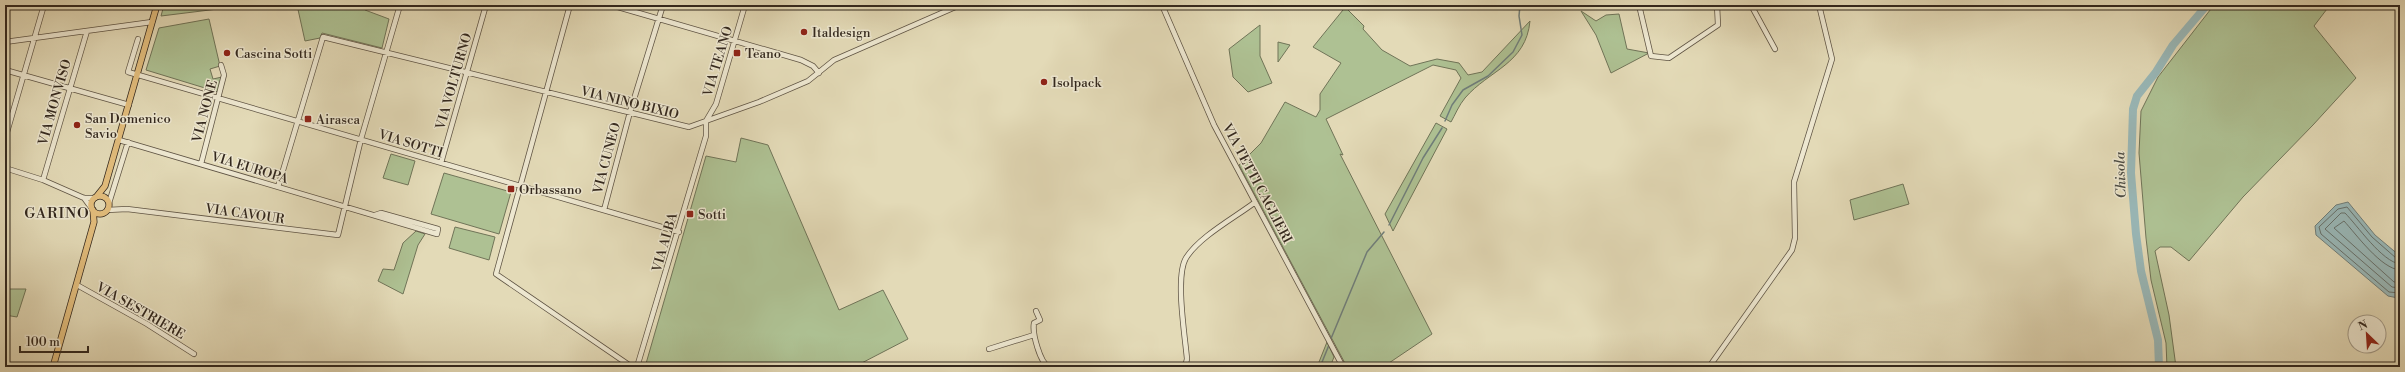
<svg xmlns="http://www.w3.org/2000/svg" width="2405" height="372" font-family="'Libre Bodoni',serif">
<rect width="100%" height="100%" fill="#e3dab7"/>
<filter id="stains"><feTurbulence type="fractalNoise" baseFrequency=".005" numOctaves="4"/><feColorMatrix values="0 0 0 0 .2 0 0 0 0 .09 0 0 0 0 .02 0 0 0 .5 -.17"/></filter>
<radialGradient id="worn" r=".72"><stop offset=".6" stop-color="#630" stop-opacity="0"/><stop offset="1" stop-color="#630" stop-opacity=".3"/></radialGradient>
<path fill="#aec193" stroke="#707458" d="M164,5h70v2l-73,9z
M297,5h69l-1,5 24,9 -7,29 -60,-15 -2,5 -15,3z
M1335,5h8l21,21 -1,3 19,21 28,16 27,-7 22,4 9,12 14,-3 48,-51c-4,43 -41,49 -65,77 -6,7 -10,17 -14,24l-11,-6 21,-38 -5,-8 -23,-5 -107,54 17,36 -3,-1 92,180 -49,33h-36l-108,-202 22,-22 24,-41 31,15 4,-7v-16l21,-31 -28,-16 30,-37z
M2214,5h116l-16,21 42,52 -43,47 -70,72 -54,64 -18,-14h-11l-5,4 14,64 7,52h-9l-1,-24 -15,-63 -5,-42 -7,-85 2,-42 17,-34z
M1581,11l15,10 10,-6 13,-1 8,35 22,4 -38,20 -15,-38z
M209,19l11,47 -10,3 3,10 9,-2 -4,15 -72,-22 13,-42z
M1260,25v31l12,27 -24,9 -15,-15 -4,-28z
M1278,42l12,3 -12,17z
M1436,123l11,6 -54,102 -8,-17z
M741,138l27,7 71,165 44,-20 25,49 -54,28h-209l61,-211 30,6z
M391,154l24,7 -7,24 -25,-7z
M444,173l67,19 -12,42 -68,-20z
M1903,184l6,20 -55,16 -4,-20z
M455,227l40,10 -6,23 -40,-12z
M416,231l9,3 -7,11 -15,49 -25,-13 5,-12 11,1 9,-27z
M5,289h21l-9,28 -12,-2z
M1327,342l7,15 -4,10h-13z"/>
<path fill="#99b8b8" stroke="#707e7a" d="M2348,202l27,33 25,21v40l-2,2 -10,-2 -72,-61 -1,-9 21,-21z"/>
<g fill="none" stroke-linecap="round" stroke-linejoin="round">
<path stroke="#66706b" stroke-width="1" d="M2400,258h-4l-24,-21 -25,-30 -9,2 -19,18 2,7 68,58 11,1
M2400,264c-18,-2 -43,-39 -55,-51h-4l-16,16 67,58 8,1
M2400,270c-19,-1 -44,-36 -56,-49l-10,7 60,54h6"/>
<path stroke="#707e7a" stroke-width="1.5" d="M1445,121l7,-16 11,-15 25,-14 25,-24 9,-17 -3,-19 1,-11
M1389,225l34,-67 19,-30
M1330,341l37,-89 17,-20
M1320,367l9,-22"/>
<path stroke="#99b8b8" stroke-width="8" d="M2159,367l-1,-27 -17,-69 -5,-37 -5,-61 2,-64 4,-13 19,-24 17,-27 34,-40"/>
<g stroke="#5f5444" stroke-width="6">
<path id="minor" d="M570,5l-74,269 136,93
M611,5l190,55 12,6 6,7
M1162,5l52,120 129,242
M1639,5l12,51 18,2 49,-33 -1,-20
M1751,5l24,44
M138,39l-10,33 551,160
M5,42l147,-20
M5,70l124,35
M5,139l39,-134
M119,140l318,94 1,-5 -57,-16 -6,2
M441,163l45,-158
M201,164l23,-89 -3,-10
M5,168l38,12 41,18h11
M43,180l44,-149
M278,187l45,-150 366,90 70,-25 49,-21 26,-21 126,-55
M84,198l8,11
M109,203l19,-61
M107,210l20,-1 211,26 23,-96 39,-134
M604,210l26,-98 33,-107
M77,285l70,39 47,30
M1036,311l4,9 -6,3c-2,10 6,40 15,44
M989,349l45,-14
M637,367l69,-231v-15l10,-17 29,-99
M1185,367l2,-8c-2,-23 -12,-83 -1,-101 13,-21 48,-40 68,-55
M1709,367l83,-117 3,-12 -1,-56 38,-123 -13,-54"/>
</g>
<g stroke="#33281e" stroke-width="7">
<path id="major" d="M97,196l8,-10 52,-181
M91 205a9 9 0 1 1 18 0a9 9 0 1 1-18 0Z
M53,367l41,-145 -1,-12"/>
</g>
<use href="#minor" stroke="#ede7d0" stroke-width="4.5"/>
<use href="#major" stroke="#e2bd7c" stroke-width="5.5"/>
</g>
<g fill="#8f2418" stroke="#ede7d0" stroke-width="1.5">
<circle cx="804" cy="32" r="4"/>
<circle cx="227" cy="53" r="4"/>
<rect x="733" y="49" width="8" height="8" rx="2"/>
<circle cx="1044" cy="82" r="4"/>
<rect x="304" y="115" width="8" height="8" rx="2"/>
<circle cx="77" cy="125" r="4"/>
<rect x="507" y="185" width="8" height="8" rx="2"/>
<rect x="686" y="210" width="8" height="8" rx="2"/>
</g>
<g text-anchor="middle" stroke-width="3" stroke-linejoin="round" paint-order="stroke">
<g font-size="13" fill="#33281e" stroke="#ede7d0" text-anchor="start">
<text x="812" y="37">Italdesign</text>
<text x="235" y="58">Cascina Sotti</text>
<text x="745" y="58">Teano</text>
<text x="1052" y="87">Isolpack</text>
<text x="85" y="123">San Domenico<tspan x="85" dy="15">Savio</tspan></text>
<text x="316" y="124">Airasca</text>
<text x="519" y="194">Orbassano</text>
<text x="698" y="219">Sotti</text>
</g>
<g font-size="13" fill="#33281e" stroke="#ede7d0">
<text transform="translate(717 61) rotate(-73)" y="5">VIA TEANO</text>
<text transform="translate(453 81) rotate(-74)" y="5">VIA VOLTURNO</text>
<text transform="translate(54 102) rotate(-74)" y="5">VIA MONVISO</text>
<text transform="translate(630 102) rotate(14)" y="5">VIA NINO BIXIO</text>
<text transform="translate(204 111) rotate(-75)" y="5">VIA NONE</text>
<text transform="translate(411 143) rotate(17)" y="5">VIA SOTTI</text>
<text transform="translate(606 158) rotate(-75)" y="5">VIA CUNEO</text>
<text transform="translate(250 167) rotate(17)" y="5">VIA EUROPA</text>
<text transform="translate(1258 183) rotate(62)" y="5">VIA TETTI CAGLIERI</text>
<text transform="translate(245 213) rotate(8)" y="5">VIA CAVOUR</text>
<text transform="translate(664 242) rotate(-74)" y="5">VIA ALBA</text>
<text transform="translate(141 310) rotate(30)" y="5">VIA SESTRIERE</text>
</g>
<g font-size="14" font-style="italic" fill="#4c4c44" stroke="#ede7d0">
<text transform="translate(2120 175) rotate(-92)" y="5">Chisola</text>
</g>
<g font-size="15" letter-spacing="1" fill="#33281e" stroke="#ede7d0">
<text x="57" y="218">GARINO</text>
</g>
</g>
<rect width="2405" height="372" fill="none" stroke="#e3dab7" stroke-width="20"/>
<rect x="6" y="6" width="2393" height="360" fill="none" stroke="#33281e" stroke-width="2"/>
<rect x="10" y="10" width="2385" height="352" fill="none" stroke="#33281e"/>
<g transform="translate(2367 334) rotate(335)"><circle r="19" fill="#ede7d0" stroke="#a39b89"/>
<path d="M0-3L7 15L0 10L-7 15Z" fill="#8f2418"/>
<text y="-6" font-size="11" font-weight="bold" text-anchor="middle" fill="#33281e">N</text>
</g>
<path d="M20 346v6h68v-6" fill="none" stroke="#33281e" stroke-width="2"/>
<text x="26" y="346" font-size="12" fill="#33281e" stroke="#ede7d0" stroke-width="3" paint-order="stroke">100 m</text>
<rect width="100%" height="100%" filter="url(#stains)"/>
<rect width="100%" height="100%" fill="url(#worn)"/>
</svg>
